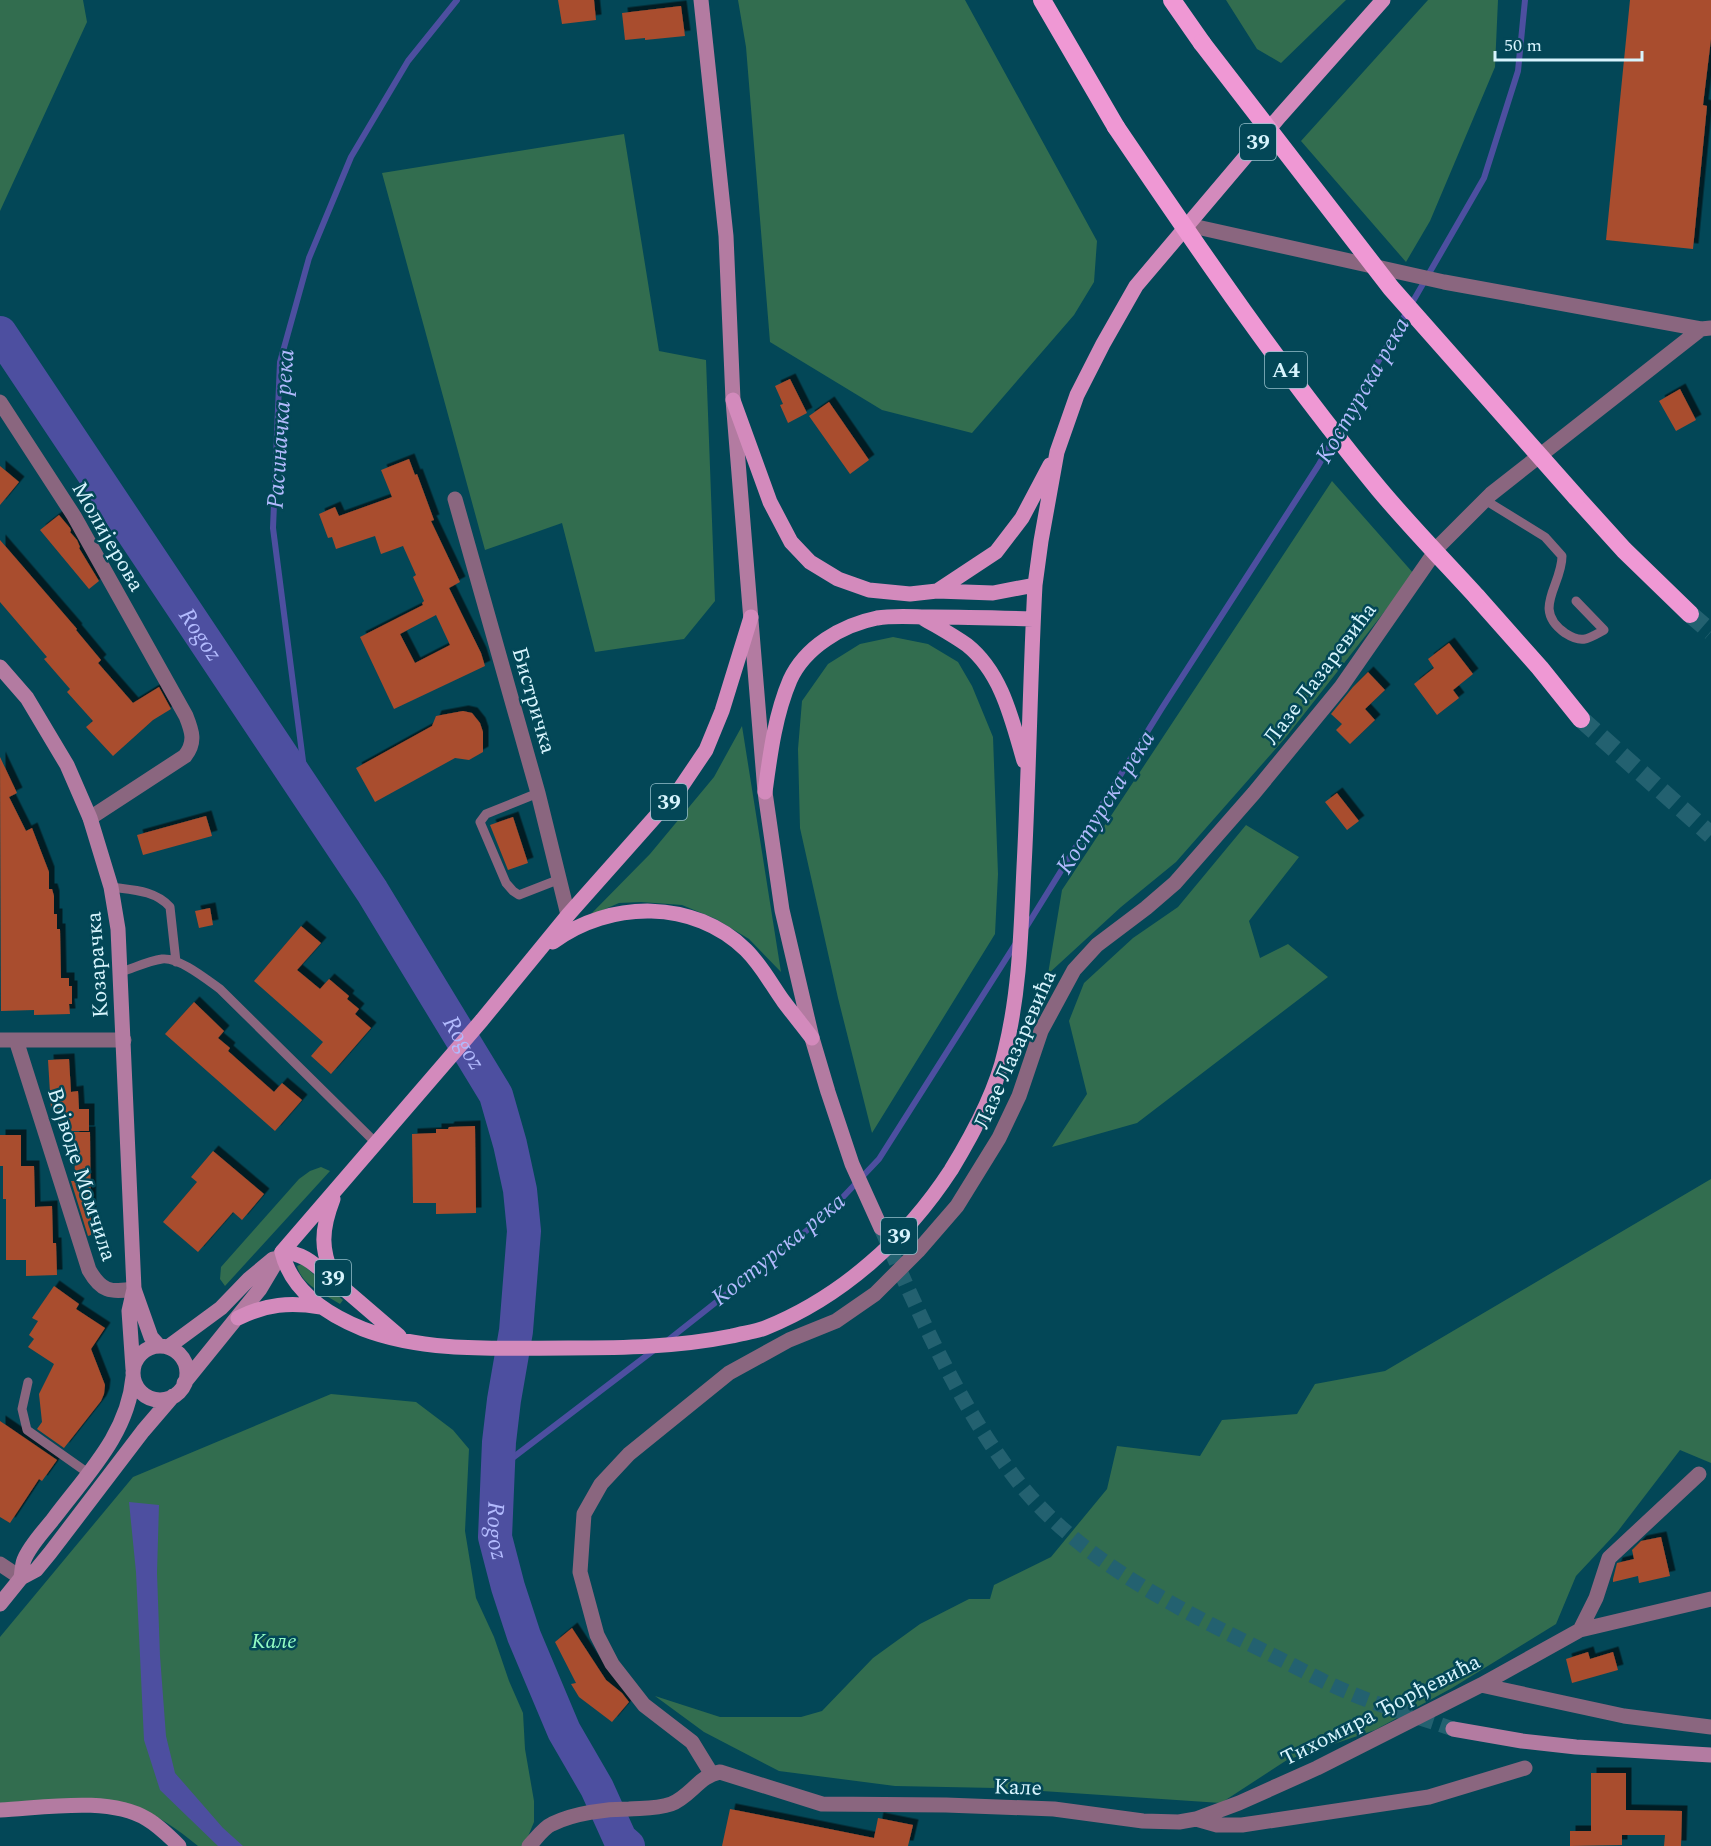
<svg xmlns="http://www.w3.org/2000/svg" width="1711" height="1846" font-family="Spectral,serif">
<defs>
<filter id="shadow"><feDropShadow dx="5.5" dy="-5.5" stdDeviation="0" flood-color="#0009"/></filter>
</defs>
<rect width="100%" height="100%" fill="#034757"/>
<path fill="#326d4f" d="M0,0h83l4,22 -87,189z
M738,0h227l132,241 -3,41 -20,33 -102,118 -90,-23 -112,-68 -24,-295z
M1226,0h120l-65,63 -24,-14z
M1428,0h70l-3,67 -65,154 -24,41 -105,-121z
M624,134l35,217 47,9 9,241 -31,38 -89,13 -33,-129 -77,27 -103,-377z
M1332,481l82,93 -128,163 -110,125 -55,45 -73,67 14,-84z
M893,637l35,7 30,18 14,24 21,51 5,137 -3,60 -123,199 -34,-135 -38,-170 -2,-79 4,-48 26,-37 32,-20z
M742,726l39,246 -32,-33 -33,-20 -34,-14 -41,-3 -22,1 -30,13 61,-62 64,-77z
M1246,825l53,32 -50,64 11,37 28,-14 40,33 -191,146 -85,24 35,-53 -18,-73 15,-38 49,-45 45,-31z
M321,1167l9,4 -105,115 -5,-7 1,-12 78,-88 11,-8z
M1711,1179v284l-31,-13 -62,81 -42,45 -20,48 -104,64 -77,42 -88,30 -66,43 -225,-15 -101,-2 -116,-15 -75,-39 -49,-36 65,21h81l21,-6 51,-53 47,-34 49,-25h21l4,-14 57,-28 56,-68 10,-43 83,10 22,-36 75,-6 18,-30 70,-13z
M302,1264l41,36 -3,4c-16,-10 -38,-19 -43,-38z
M331,1394l85,8 37,28 16,19 -4,82 11,67 18,39 15,44 14,32 2,36 9,52v21l-10,24h-326c-21,-17 -40,-31 -66,-41l-132,2v-170l133,-160z"/>
<path fill="#4d4fa0" d="M129,1502l30,3 -2,68 3,83 6,80 9,37 48,55 20,18h-25l-58,-56 -16,-50 -8,-168z"/>
<g fill="none" stroke-linecap="round" stroke-linejoin="round">
<path stroke="#4d4fa0" stroke-width="6" d="M307,792l-34,-264 7,-166 29,-104 42,-101 57,-96 49,-61
M1025,929l137,-221 156,-242 166,-288 34,-107 7,-71
M667,1341l158,-125 54,-57 137,-216
M498,1469l156,-119"/>
<path stroke="#4d4fa0" stroke-width="34" id="s1" d="M0,333l372,558 124,204 14,49 10,46 4,41 -8,100 -12,69 -5,42 -4,95 13,50 16,49 40,95 33,57 23,51 8,7"/>
</g>
<path fill="#a94d2e" fill-rule="evenodd" filter="url(#shadow)" d="M558,0h36l2,20 -34,4z
M1630,0h81v39l-8,66 4,1 -14,143 -87,-9z
M681,6l4,30 -40,4v-2l-20,2 -3,-27z
M790,379l17,34 -19,10 -8,-18 3,-1 -8,-18z
M1680,389l16,31 -20,11 -17,-30z
M829,402l40,58 -19,14 -41,-58z
M409,459l6,16 2,-1 17,46 -3,1 29,61 -11,6 32,65 4,13 -91,43 -34,-72 63,-32 -1,-2 2,-2 -11,-24 3,-2 -13,-29 -22,8 -6,-18 -39,13 -4,-12 -4,1 -9,-24 16,-7 4,9 53,-19 -11,-27zM436,615l14,30 -35,18 -15,-29z
M0,466l19,16 -19,23z
M59,515l11,13 1,3 -1,1 7,8 3,7 -1,1 20,33 -10,8 -49,-59z
M0,540l77,89 -1,1 25,30 -3,3 35,40 26,-16 12,22 -18,11 -40,36 -27,-29 7,-6 -26,-29 3,-3 -26,-30 3,-2 -47,-55z
M1449,643l24,31 -20,16 6,8 -22,17 -23,-31 20,-16 -6,-9z
M1368,672l17,18 -20,19 10,11 -25,24 -14,-14 6,-6 -11,-10 22,-27z
M463,711l9,2 8,10 3,9v20l-14,8 -14,-2 -80,44 -19,-34 76,-42 4,-10z
M0,757l17,36 -8,4 17,34 6,-3 17,44v17h3l2,7v18h3v15h3l1,49h8v8h3v18h-3l1,10 -36,1v-5l-33,1z
M1337,793l22,28 -12,9 -22,-28z
M206,816l6,20 -69,19 -6,-20z
M513,817l15,46 -20,7 -18,-45z
M210,908l3,17 -14,3 -4,-17z
M301,926l20,17 -24,27 23,19 9,-10 20,17 -2,3 12,10 -4,5 16,14 -40,46 -20,-18 12,-14 -69,-61z
M194,1002l30,29 -6,7 12,10 -2,3 46,41 8,-9 20,17 -27,31 -110,-97z
M69,1059l2,33 7,-1 1,18h10v22h-31v-22h-7l-3,-49z
M475,1126l1,87 -40,1v-11h-23l-1,-69 24,-1v-4h12l1,-2z
M74,1132h16l1,103 -3,1 -17,-55h4z
M0,1135h21v31h13l1,41 17,-1 1,37h3l1,32 -31,1v-16h-20v-61h-3v-33h-3z
M213,1151l51,43 -22,26 -9,-8 -35,40 -35,-30 34,-40 -6,-5z
M54,1286l25,18 -3,5 29,19 -14,21 14,36 -1,9 -3,7 -37,47 -27,-19 5,-7 -3,-28 15,-30 -26,-17 6,-8 -5,-4 9,-14 -6,-3z
M0,1421l57,39 -15,21 -3,-2 -29,44 -10,-6z
M1661,1537l9,39 -31,7 -1,-7 -25,6v-3l4,-16 17,-4 -2,-9 9,-9z
M572,1628l34,52 16,13 7,9 -17,20 -33,-25 -8,-13 5,-1 -21,-41z
M1588,1652l2,7 23,-7 5,18 -46,13 -6,-24z
M1591,1773h35v37l56,1 -1,35h-17l1,-11h-43v10l-52,1v-15h21z
M730,1809l144,29 4,-20 35,7 -5,21h-186z"/>
<g fill="none" stroke-linecap="round" stroke-linejoin="round">
<path stroke="#236170" stroke-width="15" stroke-dasharray="15 8" stroke-linecap="butt" d="M881,1228c39,88 78,179 138,255 62,78 158,125 245,168 29,14 57,30 86,42 33,14 69,24 103,36"/>
<path stroke="#236170" stroke-width="18" stroke-dasharray="18 9" stroke-linecap="butt" d="M1690,614l21,18
M1581,719l130,116"/>
<path stroke="#8a667f" stroke-width="9" d="M1485,500l60,37 17,19c0,30 -31,53 3,77 17,11 23,6 39,-3l-28,-29
M538,793l-52,21 -6,8 26,61 7,8 6,4 41,-16
M111,887c21,3 44,3 59,20l6,55
M121,972c13,-4 27,-11 41,-13 17,-2 44,20 58,30l156,154
M28,1382l-6,27 5,21 61,43"/>
<path stroke="#8a667f" stroke-width="15" d="M1188,225l256,57 257,47 10,-1
M0,402l74,114 112,200c6,15 10,26 -1,40l-95,62
M455,499l83,294 30,122
M0,1040h124
M16,1040l73,230c12,21 21,23 45,19
M0,1564l21,14
M1580,1630l16,-32 13,-40 90,-84
M1481,1685l143,31 87,11
M711,1773l-19,-31 -48,-37 -32,-41 -15,-29 -17,-63 4,-58 17,-30 28,-30 100,-81 60,-33 47,-19 39,-27 43,-43 39,-45 42,-68 20,-42 22,-65 33,-61 23,-25 49,-37 29,-25 79,-90 87,-106 98,-141 52,-52 210,-165
M1196,1819l43,-16 78,-35 164,-83 99,-55 131,-31
M529,1846c7,-7 14,-18 23,-22 22,-11 54,-15 77,-15 15,-1 28,0 42,-5 19,-7 29,-29 49,-32l102,32 124,1 108,4 89,12 36,1 17,-3 21,6h25l187,-28 96,-29"/>
<path stroke="#b37ba1" stroke-width="15" d="M701,0l25,236 7,164 32,392 17,118 30,128 16,54 24,72 29,64
M0,667l27,31 40,67 23,53 21,69 7,42 16,360 -5,22 4,58
M134,1289l17,48 8,9
M133 1373a27 27 0 1 1 54 0a27 27 0 1 1-54 0Z
M168,1347l53,-39 28,-29 24,-20
M184,1383l76,-94 22,-37
M21,1578c1,-6 1,-13 3,-18 6,-15 20,-29 30,-42 33,-44 74,-84 79,-141
M0,1604l21,-26 15,-8 14,-17 93,-122 30,-35
M1453,1729l69,12 54,6 135,8
M0,1810c43,-2 109,-14 147,9 12,7 23,18 32,27"/>
<path stroke="#d38abc" stroke-width="15" d="M733,400l37,102 21,40 19,20 28,17 31,11 41,4 27,-3 59,-39 26,-34 28,-53
M937,591l56,2 42,-8
M923,618c15,9 30,17 44,27 35,28 45,75 57,116
M765,792c5,-37 10,-77 25,-112 15,-33 52,-55 87,-62 17,-3 38,-1 55,-1 34,0 68,1 101,2
M553,942c57,-42 141,-43 193,8 16,16 25,34 38,52 9,12 19,24 28,36
M333,1199c-12,31 -13,51 2,82l64,55
M282,1252c9,39 46,63 81,77 62,24 139,19 205,19 54,0 110,-1 164,-12 11,-3 23,-4 33,-8 77,-31 141,-89 186,-158 22,-36 45,-78 54,-119 15,-60 16,-122 19,-184 5,-94 6,-188 11,-282l6,-44 16,-89 20,-57 26,-51 33,-58 144,-170 103,-116
M282,1252l200,-232 86,-105 111,-125 27,-40 16,-39 29,-94
M282,1252c22,0 35,15 51,28
M238,1318c28,-14 52,-16 83,-11"/>
<path stroke="#ef98d4" stroke-width="18" d="M1042,0l74,127
M1172,0l30,43
M1576,497l48,53 66,64
M1477,597l63,71 41,51"/>
<path stroke="#ef98d4" stroke-width="18" d="M1202,43l189,245 185,209
M1116,127c84,124 168,247 263,362 31,37 65,72 98,108"/>
</g>
<g text-anchor="middle" stroke-width="5" stroke-linejoin="round" paint-order="stroke">
<g fill="#034757" stroke="#97c0cb" stroke-width="1.5">
<rect x="1240" y="124" width="36" height="36" rx="4.5"/>
<rect x="1265" y="352" width="42" height="36" rx="4.5"/>
<rect x="651" y="784" width="36" height="36" rx="4.5"/>
<rect x="881" y="1218" width="36" height="36" rx="4.5"/>
<rect x="315" y="1260" width="36" height="36" rx="4.5"/>
</g>
<g font-size="21" font-weight="bold" fill="#d7f4fd">
<text x="1258" y="149">39</text>
<text x="1286" y="377">A4</text>
<text x="669" y="809">39</text>
<text x="899" y="1243">39</text>
<text x="333" y="1285">39</text>
</g>
<g font-size="22" fill="#d7f4fd" stroke="#034757">
<text transform="translate(109 536) rotate(60)" y="8">Молијерова</text>
<text transform="translate(1319 673) rotate(-53)" y="8">Лазе Лазаревића</text>
<text transform="translate(535 700) rotate(74)" y="8">Бистричка</text>
<text transform="translate(96 965) rotate(-94)" y="8">Козарачка</text>
<text transform="translate(1014 1049) rotate(-66)" y="8">Лазе Лазаревића</text>
<text transform="translate(83 1174) rotate(72)" y="8">Војводе Момчила</text>
<text transform="translate(1380 1709) rotate(-27)" y="8">Тихомира Ђорђевића</text>
<text transform="translate(1018 1786) rotate(2)" y="8">Кале</text>
</g>
<g font-size="22" font-style="italic" fill="#93fcc4" stroke="#034757">
<text x="274" y="1648">Кале</text>
</g>
<g font-size="24" font-style="italic" fill="#b2bafd" stroke="#034757">
<text transform="translate(1362 390) rotate(-60)" y="8">Костурска река</text>
<text transform="translate(280 429) rotate(-86)" y="8">Расиначка река</text>
<text dy="8" stroke="none"><textPath href="#s1" startOffset="362">Rogoz</textPath></text>
<text transform="translate(1105 802) rotate(-58)" y="8">Костурска река</text>
<text dy="8" stroke="none"><textPath href="#s1" startOffset="848">Rogoz</textPath></text>
<text transform="translate(778 1249) rotate(-39)" y="8">Костурска река</text>
<text dy="8" stroke="none"><textPath href="#s1" startOffset="1350">Rogoz</textPath></text>
</g>
</g>
<path d="M1495 51v9h147v-9" fill="none" stroke="#d7f4fd" stroke-width="3"/>
<text x="1504" y="51" font-size="18" fill="#d7f4fd" stroke="#034757" stroke-width="4.5" paint-order="stroke">50 m</text>
</svg>
